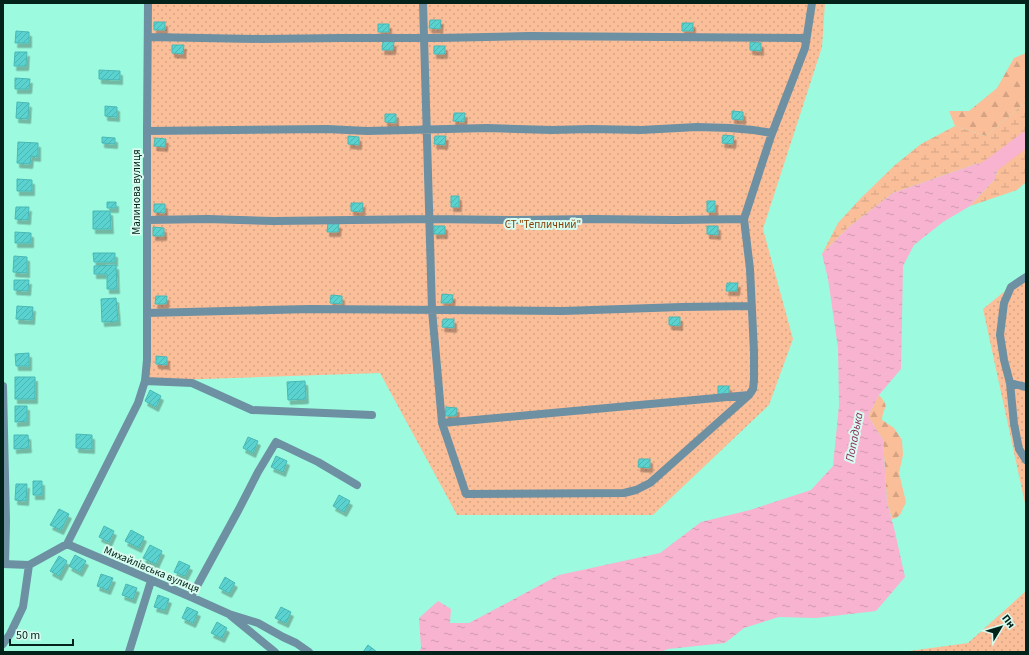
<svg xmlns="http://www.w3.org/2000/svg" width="1029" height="655" font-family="'Source Sans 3',sans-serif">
<defs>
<pattern id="forest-firs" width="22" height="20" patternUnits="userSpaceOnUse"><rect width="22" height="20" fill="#fabe99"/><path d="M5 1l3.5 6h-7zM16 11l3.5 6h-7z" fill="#d5a383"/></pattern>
<pattern id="wetland-marsh" width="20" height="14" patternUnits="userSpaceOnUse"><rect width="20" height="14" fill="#fabe99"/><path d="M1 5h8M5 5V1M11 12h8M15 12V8" fill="none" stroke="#d5a383"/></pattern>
<pattern id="garden-dots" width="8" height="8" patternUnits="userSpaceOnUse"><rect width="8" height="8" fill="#fabe99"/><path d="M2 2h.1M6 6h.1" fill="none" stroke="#d5a383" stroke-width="1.8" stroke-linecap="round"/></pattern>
<pattern id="water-ripples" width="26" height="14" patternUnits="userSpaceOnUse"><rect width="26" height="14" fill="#f7b3cf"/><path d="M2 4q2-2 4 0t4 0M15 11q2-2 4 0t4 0" fill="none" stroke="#d29ab1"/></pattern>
<pattern id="building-hatch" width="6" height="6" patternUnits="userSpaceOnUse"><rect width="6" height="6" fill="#5ad3d0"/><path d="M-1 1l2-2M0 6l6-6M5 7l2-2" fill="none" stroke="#4db5b2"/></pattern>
<filter id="shadow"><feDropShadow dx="2.5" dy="4.5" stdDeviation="0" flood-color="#0004"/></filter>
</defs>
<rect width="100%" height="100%" fill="#9cfbde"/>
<path fill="url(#forest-firs)" d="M1026,53v49l-40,34 -31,-10 -6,-15h20l28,-23 17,-30z
M879,395c12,14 4,10 3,25l12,8 8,12 1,15 -4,18 7,29 -6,13 -4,3 -4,1 -5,-17 -4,-62 -15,-24z"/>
<path fill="url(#wetland-marsh)" d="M1026,102v80l-9,8 -47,16 25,-27 5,-19 -24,4 -83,29 -44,34 -27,27 16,-31 23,-25 34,-33 26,-21 34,-18 31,10z"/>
<path fill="url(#garden-dots)" d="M146,3h679l-3,44 -59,182 30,110 -24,66 -116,110h-196l-77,-142 -235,8z
M1026,274v234l-43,-199z
M1026,591v61h-124l66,-9z"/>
<path fill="url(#water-ripples)" d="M1000,159l-5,20 -25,27 -27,16 -29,23 -11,21 -2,103 -22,26 -11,21 15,24 4,62 8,30 10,45 -29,34 -60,7 -37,-1 -35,11 -19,15 -57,6 -8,3h-241l2,-4 -2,-30 19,-17 13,8 -1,14h19l90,-48 101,-22 41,-31 49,-12 61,-20 22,-24 6,-61 -1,-57 -10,-69 -6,-25 27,-27 44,-34 83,-29z"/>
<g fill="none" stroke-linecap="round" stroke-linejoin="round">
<path stroke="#f7b3cf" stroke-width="15" d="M983,171l17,-12 26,-20"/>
</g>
<path fill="url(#building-hatch)" stroke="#49b8b5" filter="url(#shadow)" d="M430,20h11l-1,9 -11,-1z
M154,22h11v8h-11z
M682,23h11v8h-11z
M378,24h11v8h-11z
M16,31l13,1v11h-14z
M383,41l11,1 -1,8h-11z
M750,42l11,1v8l-11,-1z
M172,45h12l-1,9 -11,-1z
M434,46h11v8h-11z
M15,52h12l-1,14h-12z
M99,70l21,1v9l-21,-1z
M15,78l15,1 -1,10h-14z
M17,102l12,1 -1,16 -12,-1z
M105,106l12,1v10l-12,-1z
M732,111l11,1v8l-11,-1z
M454,113h11l-1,9 -11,-1z
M385,114h11v9l-11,-1z
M723,135l11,1 -1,8 -11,-1z
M348,136l11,1v8l-11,-1z
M435,136h11l-1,9 -11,-1z
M102,137l13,1v6l-13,-1z
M155,138l11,1 -1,8 -11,-1z
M18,142l20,1v14l-7,-1 -1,8 -13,-1z
M17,179l15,1v11h-15z
M451,196h8v11h-8z
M707,201h8v11h-8z
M107,202h9v6h-9z
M351,203h12l-1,9 -11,-1z
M154,204h11v9l-11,-1z
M16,207h13l-1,13 -13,-1z
M93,211h17l1,18h-18z
M328,223l11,1 -1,8h-11z
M434,226h11v8h-11z
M707,226h11v9l-11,-1z
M153,227l11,1v8h-11z
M15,232l16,1v10h-16z
M93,253h22v9h-21z
M14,256l13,1v16l-14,-1z
M116,265l1,24h-10v-15h-13v-8z
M14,280h15l-1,11 -14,-1z
M727,283h11l-1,8h-11z
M442,294l11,1 -1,8h-11z
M331,295l11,1v8l-12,-1z
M156,296h11l-1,8h-11z
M116,298l2,23 -16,1 -1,-23z
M17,306l16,1 -1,13 -16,-1z
M669,317h11v9l-11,-1z
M443,319h11v9l-12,-1z
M29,353v13h-13l-1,-12z
M156,356l11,1v8l-11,-1z
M15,377h20v22h-20z
M305,381l1,18 -18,1 -1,-18z
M718,386h11v9l-11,-1z
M150,390l11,6 -5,11 -11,-6z
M15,406h12v15l-12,1z
M446,407l11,1 -1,8h-11z
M76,434l16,1v14l-16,-1z
M14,435h14l1,13 -15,1z
M248,437l10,4 -5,12 -10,-5z
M276,456l11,5 -4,11 -12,-5z
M639,459h11v9l-12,-1z
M33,481h9v14h-9z
M16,484h11l-1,17 -11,-1z
M339,495l11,6 -6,11 -11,-6z
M59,509l10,5 -8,16 -11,-5z
M104,526l10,5 -5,11 -10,-5z
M131,530l13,7 -5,11 -14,-7z
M150,545l12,6 -6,13 -13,-6z
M75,555l11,6 -6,11 -11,-6z
M59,556l8,5 -8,15 -9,-5z
M179,561l11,5 -5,10 -11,-4z
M101,574l12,4 -5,12 -11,-4z
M225,577l10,6 -6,10 -10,-5z
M126,584l11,4 -4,11 -11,-4z
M158,595l11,4 -4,11 -11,-3z
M187,607l11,5 -5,11 -11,-5z
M281,607l10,5 -5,11 -11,-5z
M217,622l10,6 -5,10 -11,-5z
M368,645l9,7h-14z"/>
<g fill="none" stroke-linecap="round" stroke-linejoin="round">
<path stroke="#6d90a3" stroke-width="8" d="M423,3l9,307 10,113 24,71 158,-1 12,-3 14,-7 99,-88 4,-6 1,-9v-28l-4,-83 -6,-50
M806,42l6,-39
M147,131l180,-2 40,2 120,-3 65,2 39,-1 50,1 56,-3 33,1 23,2 19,3
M147,220l61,-1 66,2 156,-2 85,1 78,-1 82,1 69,-1 27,-83 34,-88 1,-6 -4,-4 -273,-2 -90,2h-99l-78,1 -114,-2
M1026,277l-15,10 -7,16 -4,32 4,25 6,23 16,4
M147,313l163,-4 252,2 120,-4 70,-1
M145,381l47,2 60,27 120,5
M1010,383l4,41 5,25 7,11
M3,386l3,136 -1,42
M442,423l307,-28
M67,544l124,53 38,17 29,9 25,14 13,6 13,9
M3,564l26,1
M29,565l38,-21 71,-141 7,-22 2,-21v-229l1,-128
M191,597l48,-88 19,-37 18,-30 42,20 39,23
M231,616l44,36
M3,644l7,-10 13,-27 6,-42
M129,652l22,-71"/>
</g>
<g text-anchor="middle" stroke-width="4" stroke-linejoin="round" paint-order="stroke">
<g font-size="11" fill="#03221a" stroke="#d8fcef">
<text transform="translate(136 192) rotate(-90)" y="4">Малинова вулиця</text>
<text transform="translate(152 569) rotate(23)" y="4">Михайлівська вулиця</text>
</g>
<g font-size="11" fill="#834007" stroke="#d8fcef">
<text x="543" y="228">СТ "Тепличний"</text>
</g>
<g font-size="12" font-style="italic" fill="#8b2c5d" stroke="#d8fcef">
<text transform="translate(854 437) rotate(-79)" y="4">Попадька</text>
</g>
</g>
<rect width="1029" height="655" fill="none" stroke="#03221a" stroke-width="8"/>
<g transform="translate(1001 627) rotate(52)" stroke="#d8fcef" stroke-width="3" paint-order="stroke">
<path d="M0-3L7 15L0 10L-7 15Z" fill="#03221a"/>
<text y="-6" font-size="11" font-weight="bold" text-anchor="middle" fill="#03221a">Пн</text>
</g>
<path d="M10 639v6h63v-6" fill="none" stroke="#03221a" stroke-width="2"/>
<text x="16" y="639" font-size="12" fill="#03221a" stroke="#d8fcef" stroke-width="3" paint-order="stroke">50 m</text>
</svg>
